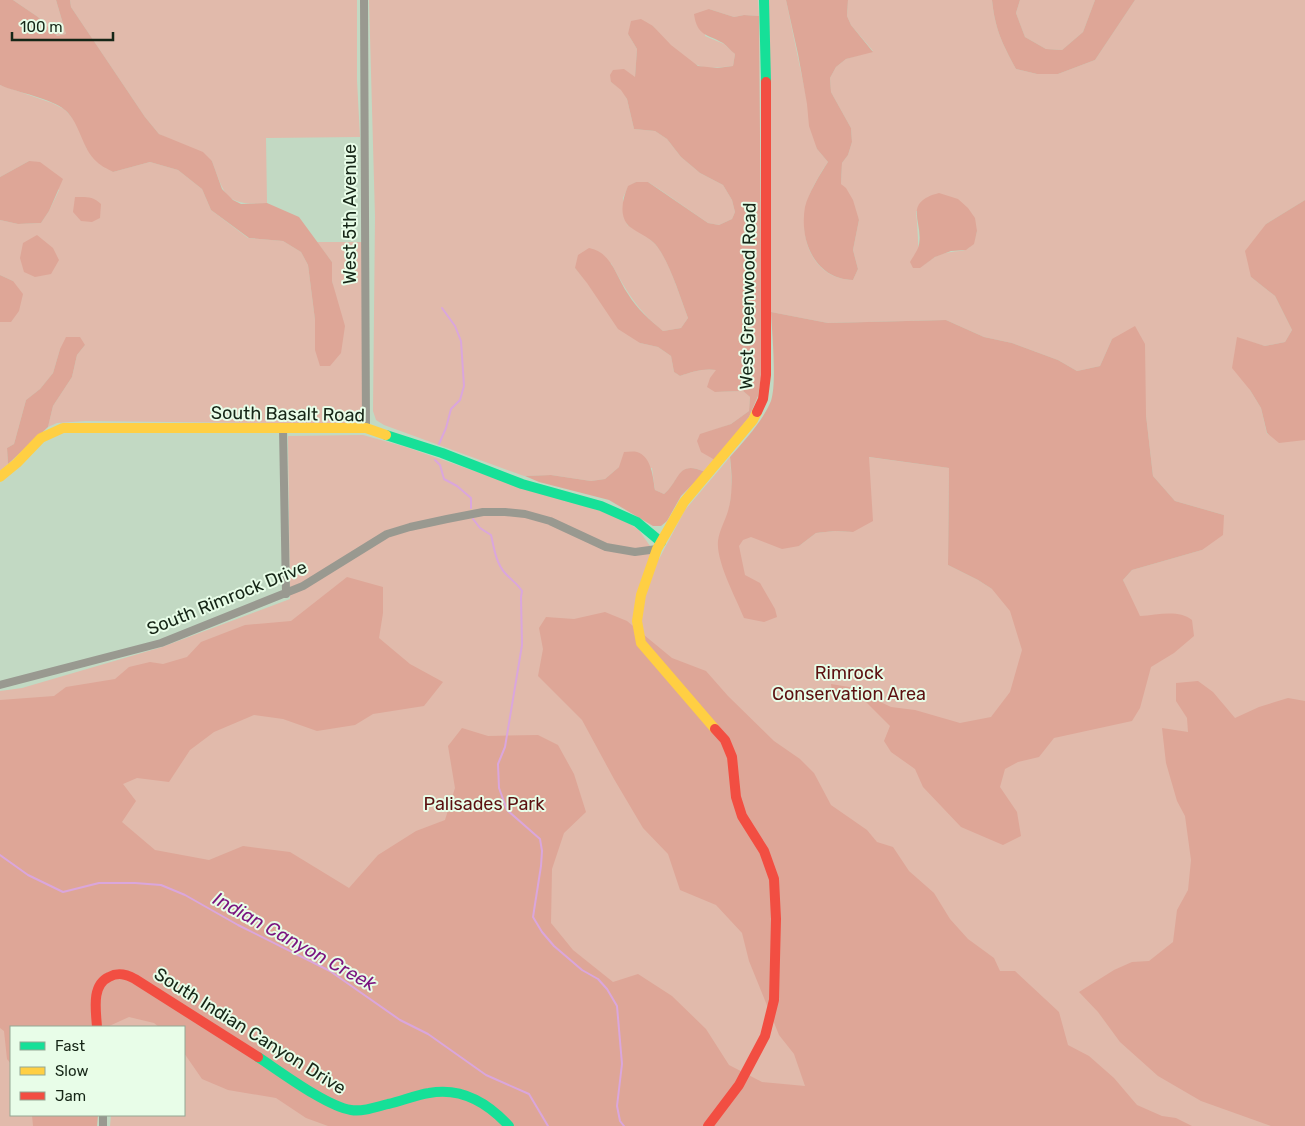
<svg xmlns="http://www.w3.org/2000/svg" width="1305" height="1126" font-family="Rubik,sans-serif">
<rect width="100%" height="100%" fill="#c2d9c3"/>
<path fill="#e1baab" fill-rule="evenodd" d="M13,0h43l10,34 -10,2 -18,-19z
M70,0h287v80l3,57 -94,1 1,65c-41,3 -42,-6 -55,-42l-53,-27 -14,-17 -74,-110z
M369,0h389l1,16 -15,-1 -10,2 -25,-8 -4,27 19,8 11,10 -2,12c-11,1 -25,4 -36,-1 -15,-7 -34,-26 -44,-39l-25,8 9,15 -2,28 -24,5 11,8 5,9 7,30 21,2 12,8 14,18 19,16 23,12 9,15 3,12 -3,7 -13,6 -11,-2 -49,-34 -11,-7h-12l-8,5 -5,11 4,27c10,5 19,10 27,18 15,15 26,55 34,75l-7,10 -18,3c-26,-21 -36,-39 -52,-68l-36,5 65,75 18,4 13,9 3,16 6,4c11,-4 24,-8 36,-6l-1,22 28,-1 7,6 -1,14 -18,13 -20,7 4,29 -10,12c-27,-13 -25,9 -41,22l-9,-4 -3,-22 -33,-1 -14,12 -14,2 -40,-6 -27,1 -140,-51 -8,-5 -3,-9 2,-194z
M768,0h18l31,149 11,13c-8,11 -20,32 -22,45 -7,34 8,72 47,73l5,-11 -5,-19 6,-30 -18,-36 1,-21 6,-8 4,-13 -1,-14 -20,-36 -1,-14 6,-11 10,-8 27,-8 -22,-26 -4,-9 1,-16h144c3,29 10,43 24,69l21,5h21l37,-14 40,-60h170v200l-39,24 -15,53 24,19 17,34 -7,12 -20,4 -28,-8 13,52 11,18 6,26 38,6v686h-334l-232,-23 -613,-135 -115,59v88h83l-1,11h-93v-435l22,-3 140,-41 128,-48 -2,-163 75,-1 43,12 114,40 98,29 21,14 20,29 26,-49 45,-53 2,33 -3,20 70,36 17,-13 19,-2 18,1 15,-75 81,11 -1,97 30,15 14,9 136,3 -5,-12 9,-10 70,-20 22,-35 -49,-14 -22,-25 -7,-61 -34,-76 -12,27 -23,5 -19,-11 -46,-17 -28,-6 -38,-17 -118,3 -57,-11zM916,211l61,20c-7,29 -18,15 -40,25 -6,3 -11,8 -17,11 -2,-18 -2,-37 -4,-56z
M1020,0h75l-12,32 -21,18 -16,-1 -21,-12 -9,-24z
M0,85l52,18 12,6 12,13 11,27 26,23 37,-10 28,8 24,19 9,21 37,28 35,3 18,11 7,13 7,55v30l21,-51 -4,-18v-19l-15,-20h45l1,176 -2,4 -5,2 -270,-3 -29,2 -9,4 5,-21 19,-29 5,-22 8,-10 -25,4 -7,24 -13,16 -14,11 -12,44 -7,4 1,16 -8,7v-149l11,-1 2,-40 -13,-6v-55l18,4 23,-1 8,-12 10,-21 -30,-29 -29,16z
M118,977l383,149h-391l1,-11h73v-88h-76l-2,-19z"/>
<path fill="#dea697" d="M0,0h13l25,17 19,19 9,-2 -10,-34h14l1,7 74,110 14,17 44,18 9,9 10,28 11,11 8,4 26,-1 32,14 33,45v19l13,45 -4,27 -11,13h-10l-5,-16v-30l-7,-55 -7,-13 -18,-11 -34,-3 -38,-28 -9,-21 -24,-19 -28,-8 -37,10c-5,-3 -12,-6 -16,-10 -16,-14 -16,-38 -32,-52 -14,-12 -47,-17 -65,-25z
M786,0h62l-1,16 4,9 22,27 -27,7 -10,8 -6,11 1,14 20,36 1,14 -4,13 -6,8 -1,21 5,4 7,12 6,20 -6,30 5,19 -5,11c-38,-1 -54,-39 -48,-73 3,-13 15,-33 23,-45l-11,-13 -8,-23 -2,-22 -9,-50z
M992,0h28l-4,13 9,24 21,12 16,1 21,-18 12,-32h40l-40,60 -37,14h-21l-21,-5c-14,-26 -21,-40 -24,-69z
M709,9l25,8 10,-2 15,1 3,356 -4,24 -9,21 -34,43 -14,-8 -4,-11 3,-7 31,-10 18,-13 1,-14 -7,-6 -28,1 -8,-5 3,-9 6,-8c-12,-2 -25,2 -36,6l-6,-4 -3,-16 -13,-9 -18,-4 -22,-14 -31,-46 -12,-15 3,-13 11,-7c23,4 27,29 39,46 9,15 22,26 35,37l18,-3 7,-10c-8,-21 -19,-58 -33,-74 -7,-8 -25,-15 -28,-20 -8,-11 -4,-26 1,-38l8,-4h12l60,41 11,2 13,-6 3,-7 -3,-12 -9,-15 -23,-12 -19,-16 -14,-18 -12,-8 -21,-2 -7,-30 -6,-9 -10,-8 -1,-7 3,-5 11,-1 11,8 2,-28 -9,-15 3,-13 10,-2 12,7 18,19 27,21 19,2 16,-2 2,-12c-4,-3 -8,-8 -12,-11 -16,-9 -26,-7 -29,-29z
M29,161l11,1 23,17 -14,32 -8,12 -23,1 -18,-4v-43z
M939,193l19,6 10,9 7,10 2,13 -3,13 -8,6 -15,1 -16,6 -15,11h-7l-3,-6c2,-4 6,-9 8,-14 8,-24 -18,-45 21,-55z
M75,197c11,0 18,-1 26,7l-1,14 -8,4 -11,-1 -8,-9z
M1305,200v240l-26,3 -12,-10 -6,-25 -11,-18 -18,-22 5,-31 28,9 20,-4 7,-12 -17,-34 -24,-19 -6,-26 21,-27z
M37,235l16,13 6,12 -8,14 -16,3 -11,-5 -4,-14 3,-15z
M0,275l13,6 10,13 -4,17 -8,11h-11z
M771,312l57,11 118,-3 38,17 28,6 46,17 19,11 23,-5 12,-27 23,-13 10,18 1,71 7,61 22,25 49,14 -1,20 -21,15 -70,20 -9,10 17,36c18,-1 38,-7 52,4l2,16 -20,17 -23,14 -11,41 -8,13 -78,17 -15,19 -21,5 -13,7 -5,18 17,25 4,24 -18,9 -42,-18 -38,-40 -8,-18 -24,-17 -7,-11 6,-15 -24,-24 -34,-11 -1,-7 18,3 42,20 24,3 45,13 31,-6 19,-25 12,-42 -12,-39 -18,-22 -14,-9 -30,-15 1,-97 -80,-11 4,64 -20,11 -18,-1 -19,2 -17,13 -17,3 -31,-12 -8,3 -4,6 6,29 15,8 15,26 2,8 -13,5 -20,-4c-8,-20 -28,-56 -26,-77 1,-10 7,-20 10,-30 5,-17 4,-36 2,-54 15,-17 32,-35 41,-56 6,-18 1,-68 0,-89z
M66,337h14l5,8 -8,10 -5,22 -19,29 -5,21 -40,37 -1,-16 7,-4 12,-44 14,-11 13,-16 7,-24z
M624,452c4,0 9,-1 13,0 15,5 16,26 18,38l9,4c16,-13 13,-35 41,-22l-24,24 -14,25 -6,5h-8l-44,-26 -70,-18 -14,-6 26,-1 40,6 14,-2 14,-12z
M347,577l36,10v26l-4,25 31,26 33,18 -19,24 -51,8 -18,11 -38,6 -34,-12 -29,-4 -40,17 -24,18 -21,32 -32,-4 -14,6 13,17 -14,21 33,28 54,10 34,-14 47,6 59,36 29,-33 38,-24 29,-11 10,-32 -7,-42 14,-18 26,8 50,-1 20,10 16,29 12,38 -22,21 -12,36 -1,54 22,27 40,32 25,-8 34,22 34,33 23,36 33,17 43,4 -11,-32 -15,-19 -30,-74 -7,-28 -26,-28 -36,-15 -12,-36 -25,-26 -29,-49 -32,-59 -44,-44 5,-27 -4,-21 7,-11 28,2 31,-7 22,9 45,37 34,13 22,25 46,45 26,18 14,14 17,32 36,25 10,12 16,5 16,24 25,22 16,26 18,20 26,19 6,13h15l44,41 9,33 21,11 25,22 23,27 25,11 14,2 16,8h-864l-22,-8 -30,-20 -48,-8 -26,-11 -18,-26v-26h-25l-5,-4 -25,-6 -22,10h-96v37l-4,-5 -3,-28 -4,-3v-328l54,-4 12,-9 49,-8 14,-12 21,-5 13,2 24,-7 14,-15 44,-17 46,-4z
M1198,681l15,11 22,26 24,-11 29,-9 17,3v425h-34l-70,-25 -43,-25 -38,-34 -22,-30 -19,-20 35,-22 18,-8 17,-1 24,-19 4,-32 11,-20 3,-30 -6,-44 -8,-15 -11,-38 -4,-35 26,4 -1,-14 -11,-17v-18z
M32,1115h66l-1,11h-64z"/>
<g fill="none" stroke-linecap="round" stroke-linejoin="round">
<path stroke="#daa6dc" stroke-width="2" d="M439,444l7,-16 5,-19 9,-9 4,-14 -3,-45 -6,-15 -13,-18
M435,460l5,5 4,14 13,7 14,12v10
M473,519l7,9 11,7c3,13 5,28 14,38 6,7 12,10 17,18l-1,6 1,48 -17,102 -7,17 1,24 8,22 33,29 2,12 -1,15 -8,51 9,15 12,14 28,24 16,9 9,10 10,17 5,58 -5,42 3,15 4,5
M0,855l28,20 35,17 36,-9h36l26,2 24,10 53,30 92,46 70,49 28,14 58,41 43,19 19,32"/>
<path stroke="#999990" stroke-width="8" d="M364,0l2,428
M283,429l3,165
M0,685l161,-42 142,-57 84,-52 23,-7 37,-8 36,-7h22l20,2 25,7 56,26 29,5 22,-3
M103,1126v-11"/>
<path stroke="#16e098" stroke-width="10" d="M764,0l2,82
M386,435l56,18 80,31 79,22 36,16 24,20
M258,1057c23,15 68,49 93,53 12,2 25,-3 37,-6 14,-3 27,-9 41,-11 32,-6 59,10 80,33"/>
<path stroke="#ffcf43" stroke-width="10" d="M0,477l17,-14 24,-25 22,-10h303l20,7
M715,729l-74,-86 -4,-22 4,-26 16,-46 27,-47 69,-82 4,-8"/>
<path stroke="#f24e42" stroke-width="10" d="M757,412l6,-13 3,-24v-293
M97,1027c-1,-16 -6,-42 12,-50 9,-5 17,-3 26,2l123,78
M708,1126l31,-41 26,-49 9,-36 2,-81 -2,-40 -10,-28 -22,-35 -6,-19 -4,-40 -7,-17 -10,-11"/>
</g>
<g text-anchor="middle" stroke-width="4" stroke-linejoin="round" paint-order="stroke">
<g font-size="18" fill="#162617" stroke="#e8fde8">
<text transform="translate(350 214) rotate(-90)" y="6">West 5th Avenue</text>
<text transform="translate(748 296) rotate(-89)" y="6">West Greenwood Road</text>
<text transform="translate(288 414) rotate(1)" y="6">South Basalt Road</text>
<text transform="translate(227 598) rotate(-22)" y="6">South Rimrock Drive</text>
<text transform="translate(250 1031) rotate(32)" y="6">South Indian Canyon Drive</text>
</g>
<g font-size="18" fill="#5c1111" stroke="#e8fde8">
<text x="849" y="679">Rimrock<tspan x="849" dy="21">Conservation Area</tspan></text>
<text x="484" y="810">Palisades Park</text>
</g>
<g font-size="19" font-style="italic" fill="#7a137f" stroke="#e8fde8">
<text transform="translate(295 941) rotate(29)" y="7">Indian Canyon Creek</text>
</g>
</g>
<rect x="10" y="1026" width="175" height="90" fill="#e8fde8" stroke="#94a794"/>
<rect x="20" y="1042" width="25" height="8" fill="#16e098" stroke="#94a794"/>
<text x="55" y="1051" font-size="15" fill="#162617">Fast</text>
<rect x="20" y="1067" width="25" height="8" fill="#ffcf43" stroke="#94a794"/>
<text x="55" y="1076" font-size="15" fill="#162617">Slow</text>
<rect x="20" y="1092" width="25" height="8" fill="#f24e42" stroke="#94a794"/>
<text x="55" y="1101" font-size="15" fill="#162617">Jam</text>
<path d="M12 32v8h101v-8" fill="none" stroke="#162617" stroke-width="2.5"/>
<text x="20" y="32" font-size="15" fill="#162617" stroke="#e8fde8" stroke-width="4" paint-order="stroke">100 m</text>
</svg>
